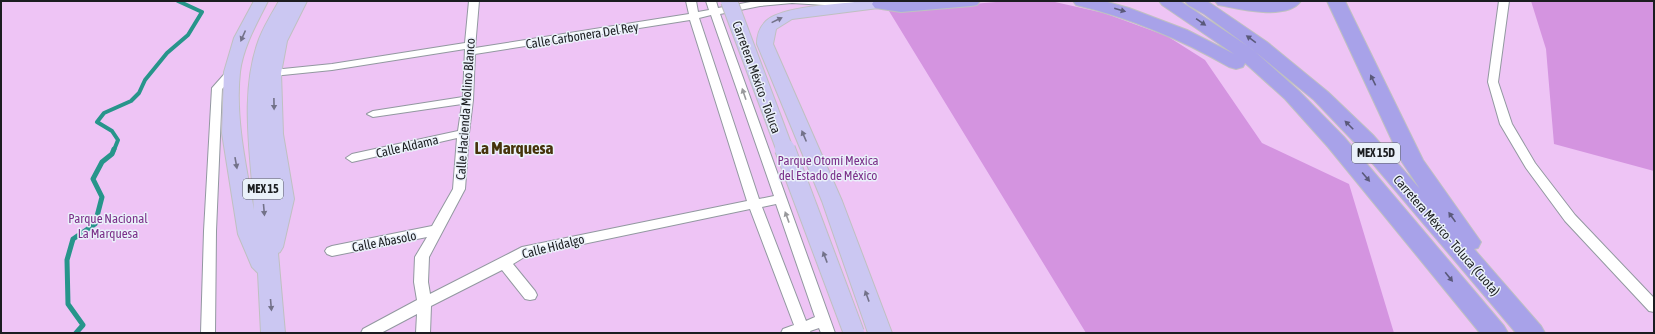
<svg xmlns="http://www.w3.org/2000/svg" width="1655" height="334" font-family="'Asap Condensed',sans-serif">
<rect width="100%" height="100%" fill="#dde4ec"/>
<path fill="#eec4f5" d="M1,1h1653v332h-1653z"/>
<path fill="#d494e0" d="M1531,1h123v170l-100,-27 -8,-95z
M996,2h59l49,11 63,23 38,24 57,83 87,41 45,149h-308l-197,-322z"/>
<g fill="none" stroke-linecap="round" stroke-linejoin="round">
<path stroke="#27958b" stroke-width="4" d="M114,150l4,-10 -6,-9 -15,-9 7,-9 27,-12 8,-8 6,-13 22,-27 21,-18 14,-23 -24,-11"/>
<path stroke="#27958b" stroke-width="5" d="M76,333l7,-8 -15,-21 -1,-44 6,-21 22,-15 7,-27 -9,-18 9,-17 10,-8 2,-5"/>
<g stroke="#9298a0" stroke-width="2">
<path id="street" d="M469,1h10l-4,47 214,-34 -3,-13h10l2,11 11,-2 -3,-9h10l2,7 38,-7 105,1 2,2 -5,3 -66,-4 -32,3 -40,8 115,319h-14l-2,-5 -9,3 1,2h-30l2,-4 11,-4 -44,-116 -224,47 -13,8 22,27 2,4 -2,4 -5,1 -5,-1 -23,-29 -71,36 -1,27h-14l1,-19 -36,19h-20l2,-4 54,-29 -3,-18 1,-25 12,-20 -95,19 -5,-2 -2,-3 2,-3 5,-2 100,-20 21,-37 4,-51 -105,24 -6,-4 6,-4 106,-23 4,-27 -89,13 -6,-3 6,-3 90,-14 2,-48 -133,21 -59,6 -5,-3 5,-3 59,-6 133,-21zM711,15l63,181 -15,3 -60,-181zM690,20l57,181 -225,46 -92,47 -2,-12 1,-25 36,-68 4,-56 4,-33 2,-46zM776,204l39,113 -9,4 -44,-114z
M1499,1h10l-11,81 14,42 23,39 40,52 79,83v14l-5,-1 -84,-90 -39,-53 -26,-44 -12,-42z
M232,69l5,3 -15,17 -6,142 -1,102h-14l3,-102 8,-143 16,-18z"/>
</g>
<g stroke="#bfc0c1" stroke-width="2">
<path id="primary" d="M254,1h14c-11,22 -25,46 -28,71 -5,45 6,94 14,138 -3,-56 -15,-117 5,-171 5,-13 13,-26 20,-38h28l-20,40 -6,32 2,61 11,65 -11,48 -3,5 -2,1 7,80h-24l-3,-60 -6,-6 -14,-33 -16,-101 2,-61 10,-34z
M865,1h44l-2,3 -5,1 -110,14 -16,10 -3,15 69,157 50,132h-24l-46,-132 -65,-157c0,-9 2,-16 9,-23 15,-15 76,-17 99,-20z"/>
</g>
<g stroke="#bfc0c1" stroke-width="2">
<path id="highway" d="M874,1h106l-3,4 -6,1 -70,6 -26,-4 -3,-4z
M1073,1h31l25,7 58,22 47,24 -72,-49 -3,-4h21l72,48 47,42 45,46 160,189 4,7h-28l-152,-186 -43,-48 -40,-36 -2,4 -7,2 -7,-2c-49,-28 -98,-49 -153,-62z
M1185,1h22l60,41 61,50 45,43 47,54 -18,-27 -75,-161h18l78,159 58,82 -3,6 -4,1 67,77 4,7h-29l-159,-188 -43,-45 -61,-50 -49,-36 -16,-9z
M1215,1h86c-13,19 -58,9 -77,5l-6,-1z"/>
</g>
<use href="#street" fill="#fff" fill-rule="evenodd"/>
<use href="#primary" fill="#cbc7f2" fill-rule="evenodd"/>
<use href="#highway" fill="#a8a2e9" fill-rule="evenodd"/>
<g stroke="#bfc0c1" stroke-width="18" stroke-linecap="butt">
<path id="primary-bridge-far1" d="M729,1l56,149"/>
</g>
<g stroke="#bfc0c1" stroke-width="22" stroke-linecap="butt">
<path id="primary-bridge" d="M785,149l69,184"/>
</g>
<use href="#primary-bridge-far1" stroke="#cbc7f2" stroke-width="16"/>
<use href="#primary-bridge" stroke="#cbc7f2" stroke-width="20"/>
</g>
<defs><path id="oneway-solid" d="M-6-.8H1V-3.2L6.5 0L1 3.2V.8H-6Z"/></defs>
<g fill="#5a597a">
<use href="#oneway-solid" transform="translate(1120 10) rotate(16)"/>
<use href="#oneway-solid" transform="translate(1201 22) rotate(35)"/>
<use href="#oneway-solid" transform="translate(1251 39) rotate(-144)"/>
<use href="#oneway-solid" transform="translate(1373 80) rotate(-116)"/>
<use href="#oneway-solid" transform="translate(1349 125) rotate(-135)"/>
<use href="#oneway-solid" transform="translate(1366 177) rotate(50)"/>
<use href="#oneway-solid" transform="translate(1452 217) rotate(-125)"/>
<use href="#oneway-solid" transform="translate(1449 277) rotate(51)"/>
</g>
<g fill="#737289">
<use href="#oneway-solid" transform="translate(777 20) rotate(-26)"/>
<use href="#oneway-solid" transform="translate(243 36) rotate(114)"/>
<use href="#oneway-solid" transform="translate(274 104) rotate(89)"/>
<use href="#oneway-solid" transform="translate(804 136) rotate(-113)"/>
<use href="#oneway-solid" transform="translate(236 163) rotate(80)"/>
<use href="#oneway-solid" transform="translate(264 210) rotate(85)"/>
<use href="#oneway-solid" transform="translate(825 257) rotate(-111)"/>
<use href="#oneway-solid" transform="translate(867 296) rotate(-110)"/>
<use href="#oneway-solid" transform="translate(271 305) rotate(85)"/>
</g>
<g fill="#98999b">
<use href="#oneway-solid" transform="translate(744 94) rotate(-109)"/>
<use href="#oneway-solid" transform="translate(787 217) rotate(-110)"/>
</g>
<g text-anchor="middle" stroke-width="3" stroke-linejoin="round" paint-order="stroke">
<g fill="#eaf1fa" stroke="#595d61" stroke-width="1">
<rect x="1352" y="143" width="48" height="20" rx="3"/>
<rect x="243" y="179" width="40" height="20" rx="3"/>
</g>
<g font-size="12" font-weight="bold" fill="#1b1d20">
<text x="1376" y="157">MEX 15D</text>
<text x="263" y="193">MEX 15</text>
</g>
<g font-size="13" fill="#1b1d20" stroke="#eaf1fa">
<text transform="translate(582 35) rotate(-9)" y="5">Calle Carbonera Del Rey</text>
<text transform="translate(757 77) rotate(70)" y="5">Carretera México - Toluca</text>
<text transform="translate(465 109) rotate(-86)" y="5">Calle Hacienda Molino Blanco</text>
<text transform="translate(407 146) rotate(-13)" y="5">Calle Aldama</text>
<text transform="translate(1447 235) rotate(49)" y="5">Carretera México - Toluca (Cuota)</text>
<text transform="translate(384 241) rotate(-11)" y="5">Calle Abasolo</text>
<text transform="translate(553 246) rotate(-14)" y="5">Calle Hidalgo</text>
</g>
<g font-size="13" fill="#7c318a" stroke="#eaf1fa">
<text x="828" y="165">Parque Otomí Mexica<tspan x="828" dy="15">del Estado de México</tspan></text>
<text x="108" y="223">Parque Nacional<tspan x="108" dy="15">La Marquesa</tspan></text>
</g>
<g font-size="17" font-weight="bold" fill="#46330b" stroke="#eaf1fa">
<text x="514" y="154">La Marquesa</text>
</g>
</g>
<rect width="1655" height="334" fill="none" stroke="#1b1d20" stroke-width="4"/>
</svg>
